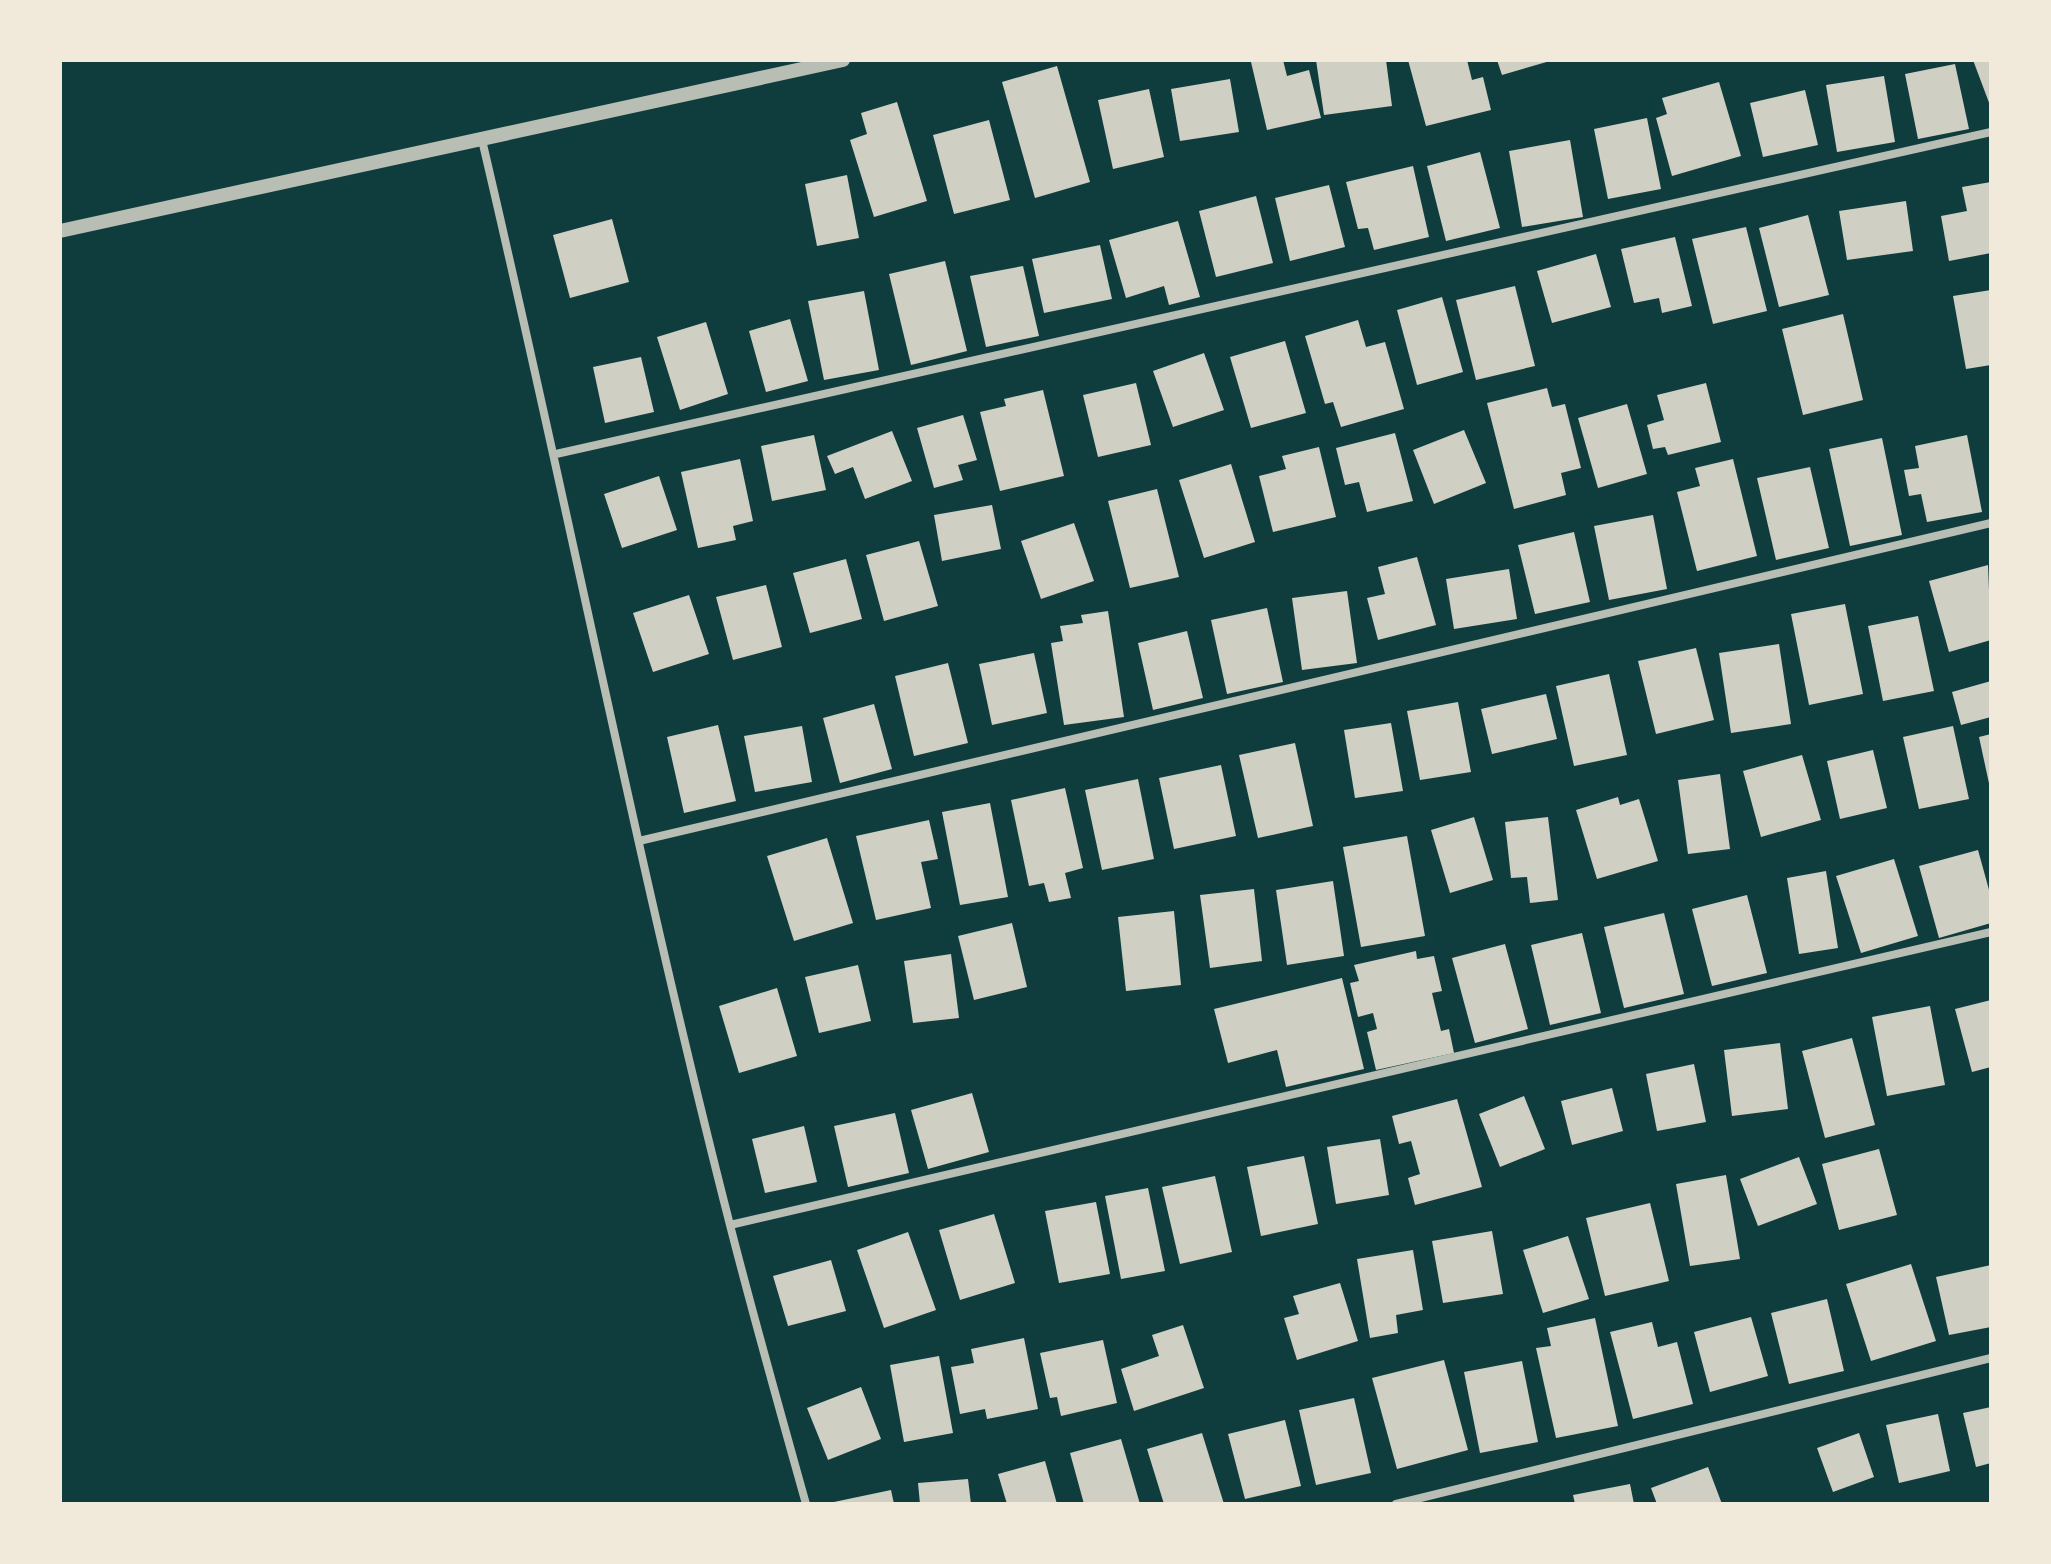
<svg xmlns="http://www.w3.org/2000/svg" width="2051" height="1564" font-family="'IBM Plex Sans',sans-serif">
<rect width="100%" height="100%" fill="#0f3d3e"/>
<path fill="#cfcfc3" d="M1260,60h23l4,16 22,-6 12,48 -54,12 -16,-68z
M1316,60h70l6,46 -68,9z
M1408,60h59l5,20 11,-3 8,33 -65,16z
M1497,60h53v1l-48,14z
M1973,60h18v48z
M1955,64l14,65 -51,10 -13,-65z
M1057,66l33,116 -55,16 -33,-116z
M1884,76l11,66 -58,10 -11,-67z
M1230,79l9,53 -59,9 -9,-52z
M1719,82l22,74 -69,20 -16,-58 11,-4 -5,-16z
M1149,89l15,68 -51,12 -15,-69z
M1805,90l13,55 -55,12 -13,-54z
M897,102l30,99 -53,16 -24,-77 17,-6 -6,-21z
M1647,118l14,71 -53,10 -14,-70z
M989,120l21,80 -56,14 -21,-79z
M1570,140l13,77 -61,10 -13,-76z
M1480,152l20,76 -54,13 -19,-75z
M1413,166l16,71 -55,13 -6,-22 -10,1 -12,-47z
M847,175l12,63 -42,8 -12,-62z
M1991,182v71l-42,8 -8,-45 26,-5 -5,-24z
M1329,185l16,62 -55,14 -15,-63z
M1256,196l17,67 -57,14 -17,-66z
M1906,201l7,50 -66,9 -8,-49z
M1808,215l21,80 -50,12 -20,-79z
M612,219l17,63 -59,16 -17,-63z
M1178,221l22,76 -31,8 -5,-19 -38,12 -17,-58z
M1746,227l21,84 -54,13 -21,-85z
M1675,237l17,69 -30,7 -3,-15 -25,5 -13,-54z
M1100,245l12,54 -68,14 -12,-54z
M1596,254l15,53 -59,16 -15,-52z
M945,261l22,90 -56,14 -22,-91z
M1023,266l16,70 -53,11 -16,-71z
M1515,286l20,80 -59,14 -20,-80z
M1991,290v75l-25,4 -13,-73z
M864,291l15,79 -55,10 -16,-79z
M1442,297l21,75 -46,13 -20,-75z
M1843,314l20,86 -60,15 -21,-86z
M790,319l18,62 -42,11 -17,-61z
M1358,320l8,27 19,-5 19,67 -63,18 -8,-25 -8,2 -20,-68z
M706,322l22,72 -48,16 -23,-73z
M1285,341l21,72 -55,15 -21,-71z
M1204,353l20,57 -51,17 -20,-56z
M641,357l13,55 -49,11 -12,-56z
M1136,383l15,62 -53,12 -15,-62z
M1706,383l15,59 -53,13 -3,-8 -12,2 -6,-24 17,-5 -7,-25z
M1547,388l5,19 13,-3 16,64 -20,5 5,22 -52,14 -27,-106z
M1043,390l21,86 -64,15 -20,-79 26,-6 -2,-7z
M1627,404l20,70 -49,14 -20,-70z
M963,415l14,45 -19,5 5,15 -29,8 -17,-60z
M1464,430l22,53 -52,21 -21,-54z
M892,431l20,50 -47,18 -12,-32 -18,7 -8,-18z
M1395,433l18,68 -46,11 -8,-30 -14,3 -9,-37z
M814,435l12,55 -54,11 -11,-55z
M1967,435l15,77 -55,10 -6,-28 -12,2 -5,-26 15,-2 -4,-22z
M1882,438l20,97 -52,11 -21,-97z
M1319,447l17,70 -63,15 -14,-56 27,-7 -4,-13z
M740,459l13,62 -20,5 3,14 -38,8 -17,-76z
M1733,459l24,97 -60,15 -20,-79 23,-6 -5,-18z
M1231,464l24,78 -51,16 -25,-78z
M1810,467l19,81 -53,12 -19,-82z
M659,476l18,54 -55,18 -18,-54z
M1157,489l22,88 -49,11 -22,-87z
M992,505l9,44 -59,12 -8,-46z
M1653,515l14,74 -58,11 -15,-74z
M1074,523l20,58 -53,18 -20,-58z
M1574,532l16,70 -55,12 -17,-69z
M919,541l19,65 -54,15 -18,-66z
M1417,557l19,68 -58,15 -11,-42 18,-4 -7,-27z
M846,559l16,60 -52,14 -17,-60z
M1988,565l3,75 -42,12 -20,-71z
M1509,569l8,50 -63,10 -8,-50z
M766,585l16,62 -49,13 -17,-63z
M1347,591l10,72 -55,7 -10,-72z
M689,595l20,59 -56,18 -20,-59z
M1845,604l18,90 -54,11 -18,-91z
M1267,608l16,74 -56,12 -16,-74z
M1108,611l16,106 -60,8 -13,-82 12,-2 -3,-15 23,-3 -2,-8z
M1918,616l16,75 -51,10 -15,-75z
M1187,631l16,67 -50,12 -15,-67z
M1779,644l12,80 -60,9 -12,-80z
M1696,648l18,72 -58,14 -18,-73z
M1034,653l13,60 -55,12 -13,-61z
M948,663l20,80 -54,13 -19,-80z
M1609,674l18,81 -53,11 -18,-80z
M1991,681v36l-30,8 -9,-33z
M1546,694l11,45 -65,15 -11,-45z
M1458,702l13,70 -51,8 -13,-69z
M874,704l18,65 -52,14 -17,-65z
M1391,723l12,68 -48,7 -11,-68z
M718,725l18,76 -52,12 -17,-76z
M802,726l10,56 -57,10 -11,-56z
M1953,726l16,73 -50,10 -16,-72z
M1991,734v54h-1l-11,-51z
M1295,743l18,83 -55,12 -19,-83z
M1873,750l14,58 -47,11 -13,-58z
M1802,755l19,65 -60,17 -18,-66z
M1221,765l15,71 -62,13 -15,-71z
M1720,774l10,75 -42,5 -10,-74z
M1138,779l16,80 -52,11 -17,-80z
M1065,788l18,80 -18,5 6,25 -22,4 -5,-19 -15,3 -18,-86z
M1618,797l2,8 19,-6 19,62 -61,18 -21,-69z
M990,803l18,94 -48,8 -18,-93z
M1474,817l19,63 -43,13 -19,-63z
M1548,817l10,83 -28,3 -3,-26 -16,1 -6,-56z
M929,820l9,39 -17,3 10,46 -55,12 -20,-84z
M1407,836l18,100 -64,11 -18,-100z
M827,838l26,85 -59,18 -27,-85z
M1978,850l13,47v26l-52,15 -20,-72z
M1894,859l24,77 -57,17 -25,-77z
M1826,871l12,77 -39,6 -12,-76z
M1333,881l11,75 -57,9 -11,-75z
M1254,889l8,72 -52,7 -10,-73z
M1747,895l20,78 -55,13 -20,-77z
M1174,911l7,74 -55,6 -8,-74z
M1664,913l20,81 -60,14 -20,-81z
M1012,923l15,64 -53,13 -16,-64z
M1582,933l19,80 -51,12 -19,-80z
M1505,944l23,85 -53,14 -23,-85z
M1416,951l1,8 17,-3 8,35 -10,2 9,38 8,-2 5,24 -78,17 -9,-38 10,-3 -4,-16 -15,4 -8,-34 9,-2 -5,-16z
M951,954l8,64 -46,5 -9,-62z
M858,965l13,56 -52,12 -14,-56z
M1342,978l22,91 -78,18 -9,-37 -49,13 -14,-54z
M777,988l20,68 -58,17 -20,-67z
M1991,1000v67l-19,5 -17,-63z
M1930,1006l15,79 -58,11 -15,-79z
M1852,1038l23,87 -50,13 -23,-87z
M1780,1043l8,66 -56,7 -8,-66z
M1694,1064l12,58 -49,9 -11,-57z
M1612,1088l11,43 -51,14 -11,-44z
M972,1093l17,59 -61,17 -17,-59z
M1524,1096l21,53 -45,18 -21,-53z
M1457,1099l25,88 -67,18 -7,-27 12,-4 -9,-33 -12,3 -7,-28z
M895,1113l14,60 -61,14 -14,-61z
M804,1126l13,56 -52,11 -13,-54z
M1380,1139l9,56 -53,9 -9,-57z
M1879,1149l18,66 -58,15 -17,-66z
M1304,1156l14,68 -57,12 -14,-69z
M1799,1157l18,47 -59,22 -18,-47z
M1726,1175l14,84 -50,7 -14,-82z
M1215,1176l17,76 -52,12 -18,-77z
M1148,1188l17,83 -44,8 -16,-83z
M1096,1202l14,72 -51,9 -14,-72z
M1650,1203l19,78 -64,15 -19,-78z
M994,1214l21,69 -55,17 -21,-70z
M1492,1231l11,63 -60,9 -11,-62z
M908,1232l28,78 -52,18 -27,-78z
M1568,1236l21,63 -46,14 -20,-63z
M1413,1250l10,60 -27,5 2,18 -28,5 -13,-79z
M831,1260l15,51 -58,15 -15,-50z
M1911,1264l25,77 -65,20 -25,-77z
M1991,1265v62l-42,8 -13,-58z
M1340,1283l18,58 -61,19 -13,-42 15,-4 -6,-18z
M1827,1299l17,72 -55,13 -18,-71z
M1751,1317l17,59 -58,16 -16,-60z
M1595,1318l23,108 -62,12 -20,-90 15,-2 -4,-18z
M1652,1322l6,25 19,-5 16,62 -60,15 -23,-87z
M1183,1325l21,63 -70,23 -13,-42 38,-13 -7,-21z
M1024,1338l14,71 -51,10 -2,-10 -25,5 -9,-47 23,-4 -3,-14z
M1103,1340l14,63 -56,13 -4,-19 -7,1 -10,-45z
M939,1356l14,77 -49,9 -14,-77z
M1444,1360l24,90 -71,19 -25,-91z
M1522,1361l16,81 -58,11 -16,-81z
M861,1387l20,52 -53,21 -21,-52z
M1354,1398l17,75 -55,12 -17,-75z
M1991,1407v56l-15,4 -13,-54z
M1938,1414l12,57 -51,12 -13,-58z
M1285,1420l16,66 -56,13 -17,-65z
M1202,1433l22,71h-60l-17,-55z
M1859,1433l15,44 -41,15 -16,-44z
M1121,1439l19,65h-56l-14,-51z
M1045,1461l12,43h-50l-9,-30z
M1708,1467l14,37h-65l-6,-16z
M968,1479l3,25h-51l-2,-21z
M1630,1484l4,20h-59l-2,-9z
M891,1490l3,14h-65v-1z"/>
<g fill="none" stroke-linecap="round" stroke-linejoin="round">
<path stroke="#b8beb3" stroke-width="8" d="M482,140c85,361 156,726 248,1085 24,94 50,186 76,279
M556,454l1435,-322
M639,841l1352,-318
M730,1225l1261,-293
M1396,1504l595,-146"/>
<path stroke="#b8beb3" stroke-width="14" d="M60,231l783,-171"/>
</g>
<rect width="2051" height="1564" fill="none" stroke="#f1e9da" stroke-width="124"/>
</svg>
